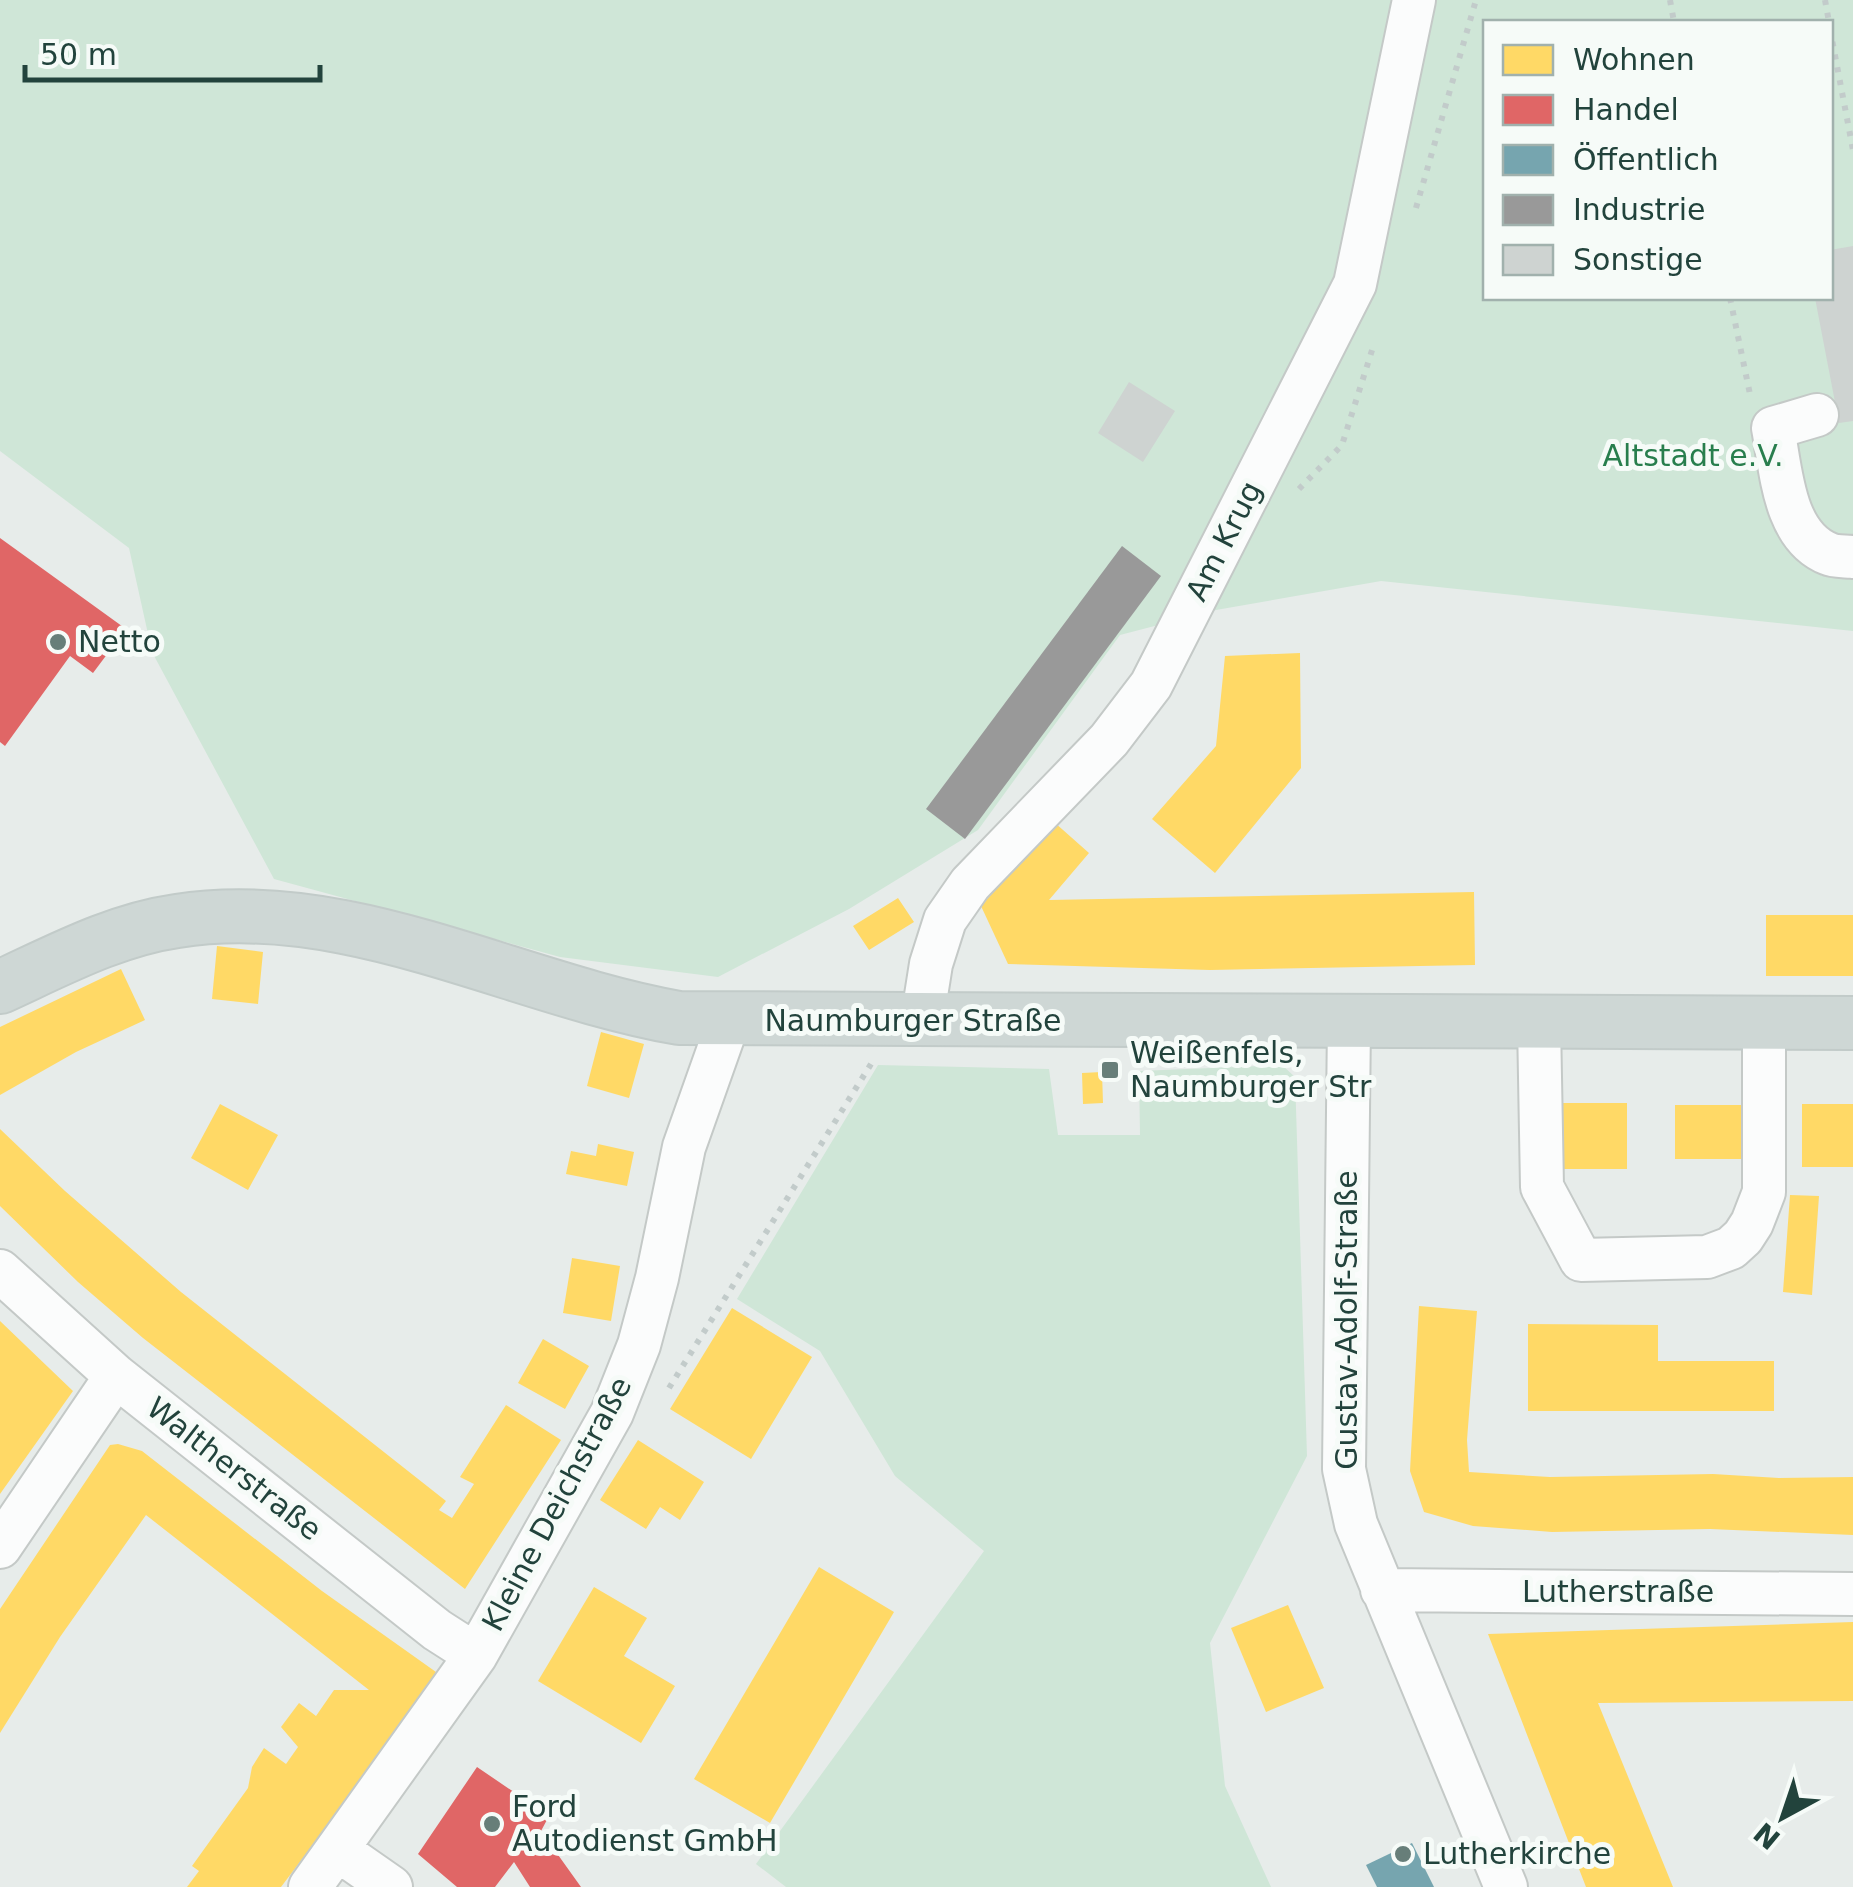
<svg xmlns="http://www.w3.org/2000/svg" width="1853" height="1887" font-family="'DejaVu Sans',sans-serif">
<rect width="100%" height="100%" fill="#e7ecea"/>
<path fill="#cfe6d7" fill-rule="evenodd" d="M0,0h1853v631l-472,-50 -165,29 -96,25 -142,195 -129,79 -131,68 -158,-20 -286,-78 -122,-227 -23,-104 -129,-97zM1486,22h344v276h-344z
M878,1065l171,4 9,66h82l-1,-64 143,-6 13,12 12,379 -97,187 15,143 46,101h-485l-30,-23 228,-313 -89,-75 -75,-125 -83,-52z"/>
<path fill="#ffd966" d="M1300,653l1,115 -86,105 -63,-54 64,-73 9,-90z
M1054,822l35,31 -40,47 425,-8 1,73 -265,5 -202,-6 -27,-58z
M898,898l16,24 -45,28 -16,-24z
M1766,915h87v61h-87z
M217,946l46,6 -5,52 -46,-5z
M121,969l24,51 -69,32 -76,43v-68z
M601,1032l43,12 -15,54 -42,-12z
M1102,1072l1,31 -20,1 -1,-31z
M1551,1103h76v66h-76z
M220,1104l58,31 -30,55 -57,-32z
M1802,1104h51v63h-51z
M1675,1105h78v54h-78z
M0,1129l65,62 116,101 265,209 -7,9 13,8 22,-34 -14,-7 46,-72 55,35 -96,149 -322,-251 -65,-56 -78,-76z
M598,1144l36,8 -7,34 -61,-12 5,-23 25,5z
M1790,1195l29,1 -7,99 -29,-3z
M572,1258l48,8 -9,55 -48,-8z
M1419,1306l58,5 -10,129 2,32 81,5 163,-3 66,4 74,-1v58l-143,-6 -158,3 -79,-6 -49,-14 -14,-41z
M732,1308l80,49 -61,102 -81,-50z
M0,1321l73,70 -73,103z
M1528,1324l130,1v36h116v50h-246z
M543,1339l46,27 -24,43 -47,-26z
M638,1440l66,42 -24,38 -20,-13 -14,22 -46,-29z
M118,1444l24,7 180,140 114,81 -6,18 -149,197h-94l12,-16 -7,-5 56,-78 4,-21 12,-19 22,16 12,-17 -17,-20 18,-24 17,13 18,-26h35l-223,-175 -86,122 -60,96v-124l110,-164z
M819,1567l75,45 -124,211 -76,-44z
M594,1587l53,31 -23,38 51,30 -34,57 -103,-62z
M1288,1605l36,83 -58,24 -35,-84z
M1853,1622v79l-255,2 75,184h-87l-98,-253z"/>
<path fill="#e06666" d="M0,538l126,91 -33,44 -23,-17 -65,90 -5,-4z
M477,1767l72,49 -8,15 40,56h-51l-16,-25 -19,25h-38l-39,-33z"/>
<path fill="#76a5af" d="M1412,1843l22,44h-57l-11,-22z"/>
<path fill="#999" d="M1122,546l39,30 -196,263 -39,-30z"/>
<path fill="#ced3d1" d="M1853,246v175l-14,2 -24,-125h15v-48z
M1129,382l46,29 -32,51 -45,-29z"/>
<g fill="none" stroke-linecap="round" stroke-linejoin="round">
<g stroke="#c4c9c7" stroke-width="46">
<path id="minor" d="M1817,415l-44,13c8,41 10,108 56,126 6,3 17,2 24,3
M922,1021l9,-57 14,-44 25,-36 139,-144 42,-55 204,-401 59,-284
M1349,1022l-5,447 12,55 150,363
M1539,1022l3,165 39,73 126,-3 24,-9 12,-11 9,-14 12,-31v-169
M0,1271l116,105 321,254 39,25
M0,1547l116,-171
M1382,1590l471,4
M338,1850l53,37
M310,1887l166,-232 136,-242 27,-68 18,-67 27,-131 45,-127"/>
</g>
<g stroke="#c2cbc9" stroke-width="56">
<path id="major" d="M0,987c57,-26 114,-57 177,-66 172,-27 337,68 502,97l1174,5"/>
</g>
<path stroke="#c2cbca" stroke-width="6" stroke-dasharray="5 8" stroke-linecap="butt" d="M1670,0l4,22
M1825,0l4,22
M1830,29l23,121
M1416,208l60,-208
M1730,298l21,101
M1299,489l43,-44 32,-101
M669,1388l202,-324"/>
<use href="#minor" stroke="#fbfcfc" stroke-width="42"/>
<use href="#major" stroke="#ced7d5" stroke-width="52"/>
</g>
<g fill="#677e79" stroke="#f6fbf8" stroke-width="4">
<circle cx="58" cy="642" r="10"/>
<rect x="1100" y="1060" width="20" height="20" rx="5"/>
<circle cx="492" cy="1824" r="10"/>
<circle cx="1403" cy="1854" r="10"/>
</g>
<g text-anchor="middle" stroke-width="10" stroke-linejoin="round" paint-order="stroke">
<g font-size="30" fill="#287e4d" stroke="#f6fbf8">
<text x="1693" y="466">Altstadt e.V.</text>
</g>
<g font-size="30" fill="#22433c" stroke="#f6fbf8">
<text transform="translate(1224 541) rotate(-63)" y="10">Am Krug</text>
<text x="913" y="1031">Naumburger Straße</text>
<text transform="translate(1347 1320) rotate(-90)" y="10">Gustav-Adolf-Straße</text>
<text transform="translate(234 1469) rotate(38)" y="10">Waltherstraße</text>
<text transform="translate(557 1504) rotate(-62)" y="10">Kleine Deichstraße</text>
<text x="1618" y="1602">Lutherstraße</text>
</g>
<g font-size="30" fill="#22433c" stroke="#f6fbf8" text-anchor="start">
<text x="78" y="652">Netto</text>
<text x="1130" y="1063">Weißenfels,<tspan x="1130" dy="34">Naumburger Str</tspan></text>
<text x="512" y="1817">Ford<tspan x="512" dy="34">Autodienst GmbH</tspan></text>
<text x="1423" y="1864">Lutherkirche</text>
</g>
</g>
<rect x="1483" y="20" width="350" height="280" fill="#f6fbf8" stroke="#a1b1ad" stroke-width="2.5"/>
<rect x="1503" y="45" width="50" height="30" fill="#ffd966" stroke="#a1b1ad" stroke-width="2.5"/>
<text x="1573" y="70" font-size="30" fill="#22433c">Wohnen</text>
<rect x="1503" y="95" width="50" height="30" fill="#e06666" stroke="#a1b1ad" stroke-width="2.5"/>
<text x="1573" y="120" font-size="30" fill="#22433c">Handel</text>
<rect x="1503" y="145" width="50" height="30" fill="#76a5af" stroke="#a1b1ad" stroke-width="2.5"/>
<text x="1573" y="170" font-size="30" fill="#22433c">Öffentlich</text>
<rect x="1503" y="195" width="50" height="30" fill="#999999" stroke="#a1b1ad" stroke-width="2.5"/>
<text x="1573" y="220" font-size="30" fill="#22433c">Industrie</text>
<rect x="1503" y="245" width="50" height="30" fill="#ced3d1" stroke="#a1b1ad" stroke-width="2.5"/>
<text x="1573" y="270" font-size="30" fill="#22433c">Sonstige</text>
<g transform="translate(1783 1817) rotate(220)" stroke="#f6fbf8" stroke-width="8" paint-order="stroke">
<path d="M0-8L18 38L0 25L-18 38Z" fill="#22433c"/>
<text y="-15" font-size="28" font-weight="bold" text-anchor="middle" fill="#22433c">N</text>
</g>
<path d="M25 65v15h295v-15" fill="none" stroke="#22433c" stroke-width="5"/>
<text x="40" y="65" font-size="30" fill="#22433c" stroke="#f6fbf8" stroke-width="8" paint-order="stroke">50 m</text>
</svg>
